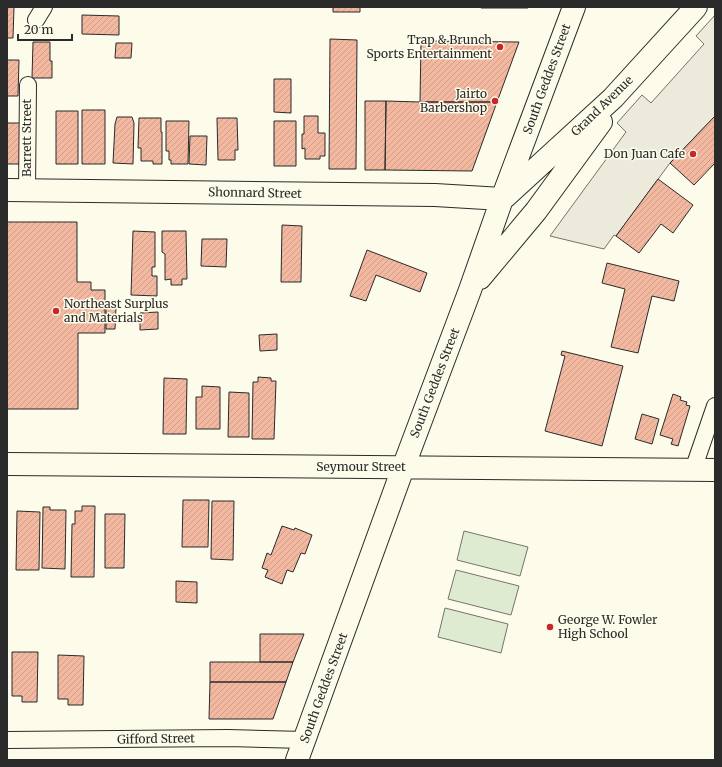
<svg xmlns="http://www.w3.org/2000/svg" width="722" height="767" font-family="Merriweather,serif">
<defs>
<pattern id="building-hatch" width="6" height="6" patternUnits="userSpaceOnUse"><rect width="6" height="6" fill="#f2b8a0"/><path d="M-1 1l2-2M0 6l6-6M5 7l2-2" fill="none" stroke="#d09e8a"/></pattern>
</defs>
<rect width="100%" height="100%" fill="#fdfbea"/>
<path fill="#deebd1" stroke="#74746e" d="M464,531l64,16 -8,29 -63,-16z
M456,570l63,16 -8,29 -63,-16z
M445,608l63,16 -7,29 -63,-16z"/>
<path fill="#eceadb" stroke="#74746e" d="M715,15v101l-45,47 -54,73 -2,-1 -10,14 -54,-13 76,-104 -9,-9 25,-28 9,8 53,-59 -8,-8z"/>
<path fill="url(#building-hatch)" stroke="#2b2b2b" d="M7,7h7l-1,31h-6z
M333,7h27v5h-27z
M481,7h47v1h-47z
M82,15l37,1v19l-37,-1z
M330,39l27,1 -1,129h-27z
M421,41l98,1 -22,60h-77z
M33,42h17v19h2v17h-20z
M116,43h16l-1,15h-16z
M7,60h12l-1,36h-11z
M274,79h17v34l-17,-1z
M365,101h21l-1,69h-20z
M386,101l34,1h77l-25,69 -87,-1z
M82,110h23v54h-23z
M56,111h22v53h-22z
M304,116h14v17h7v23h-5v3h-15v-11l-3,1v-15h2z
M715,116v47l-21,22 -24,-22z
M117,117h15l2,6 -1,41 -20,-1 2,-39z
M139,118h22v14h1v32h-9v-3h-12v-13h-3z
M217,118h20l1,32h-3v10h-17z
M166,121h23l-1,43h-17v-4h-2v-9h-3z
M274,121h22v45h-22z
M7,123h17v41h-17z
M190,136h17l-1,29 -17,-1z
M658,179l35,26 -20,28 -12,-9 -22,29 -23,-17z
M7,222h70v60h14v8h14v43h-27v76h-71z
M282,225l20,1 -1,56h-20z
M133,231l22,1v35h-3v9h5v20l-26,-1z
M162,231h24l1,48h-5v6h-11v-6l-6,1v-26l-3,-2z
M202,239h25l-1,28 -25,-1z
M367,250l60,23 -7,19 -44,-17 -10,26 -16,-5z
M607,263l72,18 -5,20 -22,-5 -14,57 -27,-6 14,-58 -23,-6z
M106,307h10l-1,22h-9z
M158,312v17l-18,1v-17z
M277,334v16l-17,1 -1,-16z
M562,351l61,15 -21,80 -57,-15 20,-75 -4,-1z
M258,377l13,1v3h5l-2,58h-22l1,-57h5z
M164,378l23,1 -1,55h-23z
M202,386l18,1v42h-24v-32h6z
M229,392l20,1v44h-21z
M673,394l8,3 -1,3 7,2 -1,3 4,1 -12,40 -7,-2 2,-5 -13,-4z
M642,414l17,5 -7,25 -17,-5z
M183,500h26l-1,47h-26z
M212,501h22l-1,59 -22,-1z
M82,506h13l-1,71h-23l1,-53h3v-13h7z
M43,507h7v3h16l-1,59 -23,-1z
M17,511l23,1 -1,58h-23z
M105,514h20l-1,54h-19z
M282,526l12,4 1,-2 17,7 -7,19 -4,-1 -8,19 -6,-2 -5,14 -17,-7 3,-7 -6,-2 5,-15 4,2z
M176,581l21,1v21l-21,-1z
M260,634h44l-11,28h-33z
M12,652h26l-1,50h-15v-6h-10z
M58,655l26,1 -1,49h-15v-6h-10z
M210,662h83l-7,20h-76z
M210,682h76l-13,37h-64z"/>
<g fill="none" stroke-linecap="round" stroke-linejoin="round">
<g stroke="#2b2b2b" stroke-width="18">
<path id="street" d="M36,20l8,-13
M27,190l1,-105
M693,470l22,-64
M7,740l221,-2 77,2"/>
</g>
<g stroke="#2b2b2b" stroke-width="24">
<path id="secondary" d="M7,190l428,5 67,4
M505,197l108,-99 83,-91
M480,278l56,-67 65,-89
M7,464l708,6
M297,760l106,-292 67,-178 32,-91 72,-192"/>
</g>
<use href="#street" stroke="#fdfbea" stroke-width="16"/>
<use href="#secondary" stroke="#fdfbea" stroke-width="22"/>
</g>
<g fill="#c62828" stroke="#fdfbea" stroke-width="1.5">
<circle cx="500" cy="47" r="4"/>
<circle cx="495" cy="101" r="4"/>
<circle cx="693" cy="154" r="4"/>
<circle cx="56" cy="311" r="4"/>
<circle cx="550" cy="627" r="4"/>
</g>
<g text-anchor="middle" stroke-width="3" stroke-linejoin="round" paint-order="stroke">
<g font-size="12" fill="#2b2b2b" stroke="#fdfbea" text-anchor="end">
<text x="492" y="44">Trap &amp; Brunch<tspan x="492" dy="14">Sports Entertainment</tspan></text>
<text x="487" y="98">Jairto<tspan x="487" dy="14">Barbershop</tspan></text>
<text x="685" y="158">Don Juan Cafe</text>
<text x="64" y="308" text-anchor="start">Northeast Surplus<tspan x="64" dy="14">and Materials</tspan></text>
<text x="558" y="624" text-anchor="start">George W. Fowler<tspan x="558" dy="14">High School</tspan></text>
</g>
<g font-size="12" fill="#2b2b2b" stroke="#fdfbea">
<text transform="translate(547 79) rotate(-70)" y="4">South Geddes Street</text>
<text transform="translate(602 106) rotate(-44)" y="4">Grand Avenue</text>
<text transform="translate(27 138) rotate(-90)" y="4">Barrett Street</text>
<text transform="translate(255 193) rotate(1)" y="4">Shonnard Street</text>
<text transform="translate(435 383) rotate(-69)" y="4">South Geddes Street</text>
<text x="361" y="471">Seymour Street</text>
<text transform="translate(324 688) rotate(-70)" y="4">South Geddes Street</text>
<text transform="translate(156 739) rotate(-1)" y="4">Gifford Street</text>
</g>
</g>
<rect width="722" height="767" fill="none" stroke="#2b2b2b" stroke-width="16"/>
<path d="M18 34v6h54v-6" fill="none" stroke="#2b2b2b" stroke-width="2"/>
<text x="24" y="34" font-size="12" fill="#2b2b2b" stroke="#fdfbea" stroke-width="3" paint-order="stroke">20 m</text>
</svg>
